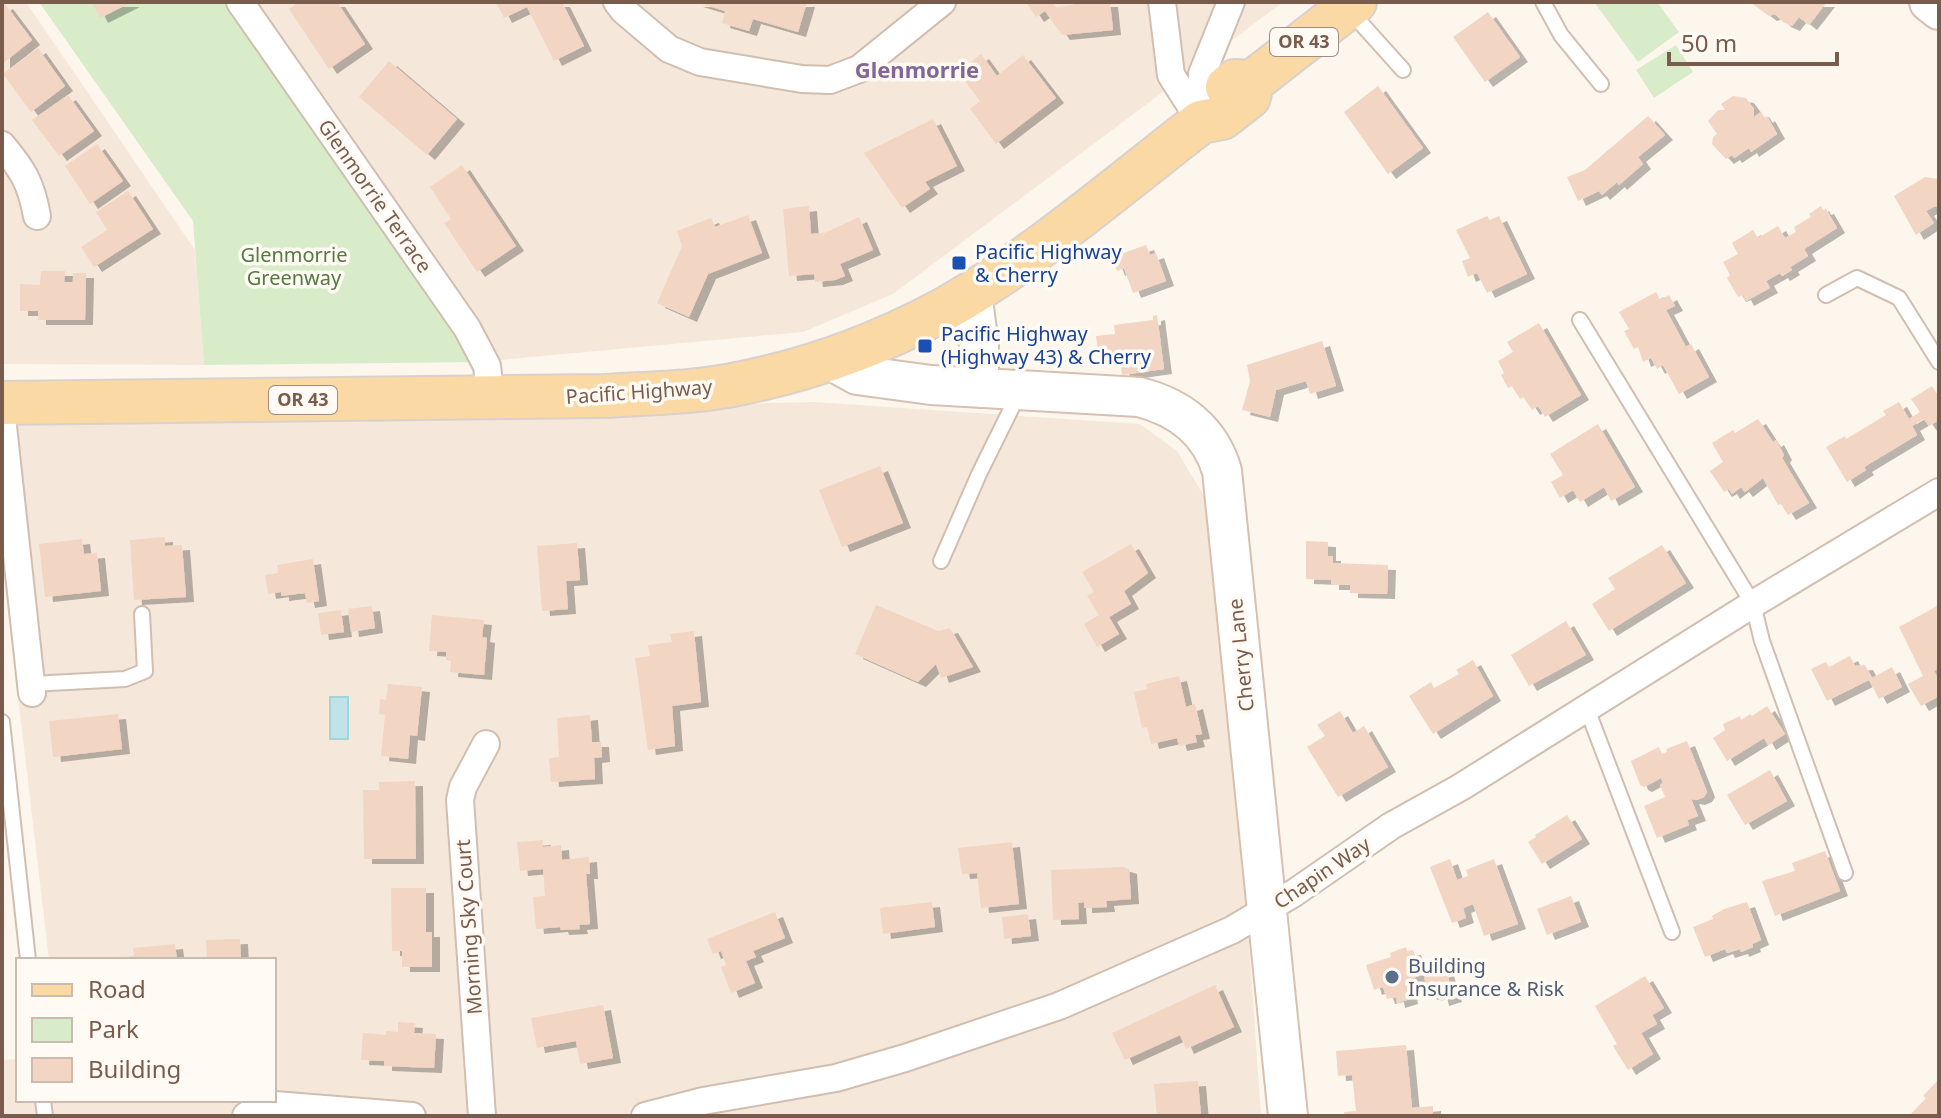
<svg xmlns="http://www.w3.org/2000/svg" width="1941" height="1118" font-family="'Noto Sans',sans-serif">
<defs>
<filter id="shadow"><feDropShadow dx="8" dy="5" stdDeviation="0" flood-color="#0004"/></filter>
</defs>
<rect width="100%" height="100%" fill="#fdf6ec"/>
<path fill="#f5e8da" d="M2,2h24l169,248 9,115 -202,-1z
M227,2h1056l-390,292 -90,38 -324,30z
M814,402l326,22 37,27 27,45 37,331 20,289h-1259v-56l16,-1v41h256v-140h-225l-47,-399v-139z"/>
<path fill="#d8ecc9" d="M39,2h188l252,360 -275,3 -11,-144z
M1594,2h63l22,30 -41,30z
M1676,45l17,27 -39,26 -18,-28z"/>
<path fill="#bfe3e8" stroke="#a5d3da" stroke-width="2" d="M330,697h18v42h-18z"/>
<path fill="#f3d5c3" filter="url(#shadow)" d="M92,2h40l-32,16z
M292,2h45l28,42 -36,25 -40,-60 6,-4z
M496,2h66l22,44 -30,15 -27,-54 -23,11z
M695,2h112l-9,30 -45,-13 -4,12 -27,-8 3,-12z
M1026,2h27l3,5 17,-2v-3h37l3,28 -51,5 -17,-24 -9,6z
M1750,2h77l-18,23 -10,-8 -7,9 -9,-4 -8,-8 -6,2z
M5,4l27,36 -30,24v-58z
M1488,12l32,45 -35,25 -32,-45z
M38,48l27,38 -34,26 -28,-38z
M981,54l16,22 26,-21 33,43 -60,46 -26,-35 10,-8 -22,-29z
M389,61l68,58 -30,36 -68,-58z
M1378,86l45,62 -35,26 -44,-62z
M68,95l26,36 -35,25 -27,-36z
M1733,96l13,2 8,11v8l7,-5 4,6 2,-2 10,18 -26,18 -2,-4 -15,10 -2,-3 -6,4 -14,-15 1,-7 4,-3 -9,-13 10,-11h7l-4,-6z
M1648,116l17,19 -27,22 5,7 -24,21 -2,-3 -15,13 -3,-4 -21,10 -11,-24 18,-7z
M933,119l24,47 -32,16 5,7 -28,19 -38,-55z
M97,144l26,37 -33,23 -25,-38z
M462,165l54,81 -39,26 -33,-49 7,-4 -21,-32z
M1925,177l14,2v28l-4,-1 -9,5 8,12 -18,12 -22,-39z
M128,191l25,38 -59,38 -13,-20 26,-17 -11,-18z
M809,206l2,28 13,-1 35,-16 14,33 -33,14 5,12 -10,4 -20,2 -1,-8 -25,2 -6,-67z
M1821,206l2,4 3,-1 11,19 -33,21 4,7 -18,11 2,3 -10,6 -2,-3 -14,8 4,7 -24,13 -3,-6 -5,2 -11,-19 3,-3 -7,-13 15,-8 -6,-11 21,-13 5,8 20,-12 7,12 11,-6 -2,-5 17,-10 -2,-3z
M748,215l14,38 -54,21 -19,43 -32,-14 25,-57 -5,-15 34,-13 4,9z
M1487,216l3,4 9,-4 28,58 -40,19 -10,-20 -9,4 -6,-16 8,-3 -14,-28z
M1146,245l4,10 6,-2 10,28 -33,12 -9,-25 -7,3 -5,-14z
M41,271h24l-1,11h9v-9h13l-1,47h-47v-9h-18v-27l20,1z
M1656,292l4,8 9,-5 6,11 -9,4 20,37 5,-3 18,33 -30,17 -16,-29 -6,4 -6,-11 -8,4 -5,-15 -4,2 -10,-18 5,-2 -10,-17z
M1157,315l7,54 -42,6 -3,-25 -21,2 -2,-16 19,-2 -1,-9 39,-5v-4z
M1539,323l42,72 -36,22 -7,-11 -6,4 -8,-13 -4,2 -8,-13 -4,2 -7,-13 3,-2 -6,-12 15,-9 -6,-10z
M1322,341l14,45 -26,8 -4,-13 -30,9 -6,27 -28,-7 8,-29 -3,-16z
M1932,386l7,11v23l-10,6 -5,-7 -12,7 5,9 -53,32 2,3 -19,12 -21,-35 19,-11 1,3 40,-24 -3,-4 16,-9 10,17 11,-7 -9,-13z
M1758,419l15,23 3,-2 8,15 -2,3 27,45 -21,12 -7,-11 -3,1 -15,-27 -18,14 -4,-5 -9,7 -3,-5 -5,3 -14,-21 13,-9 -11,-19 21,-13 2,3z
M1598,424l37,63 -24,14 -7,-14 -24,15 -7,-12 -13,8 -9,-16 12,-7 -13,-21z
M880,466l23,57 -61,24 -23,-57z
M165,537v9l17,-1 4,52 -52,3 -4,-60z
M82,539l2,15 13,-1 4,38 -56,6 -6,-53z
M1306,541l22,1v14h5v7l55,2 -1,29 -37,-1v-8h-19v-5l-25,-1z
M577,543l3,37 -14,1 2,28 -26,2 -5,-65z
M1131,544l17,29 -24,18 7,13 -22,13 10,17 -22,13 -13,-23 15,-9 -12,-19 7,-4 -12,-20z
M1662,545l24,38 -77,48 -17,-27 23,-15 -7,-11z
M313,559l6,42 -12,2 -2,-10 -24,3v-4l-13,2 -3,-19 13,-2 -1,-8z
M876,605l62,26 12,-3 23,39 -32,11 -5,-14 -18,18 -63,-28z
M1939,605v63l-5,3 5,9v16l-18,10 -13,-22 15,-8 -24,-49z
M372,606l3,22 -24,4 -3,-23z
M341,610l3,22 -23,3 -3,-22z
M432,615l52,5 -2,17 5,1 -3,37 -34,-3 1,-11 -5,-1v-8l-17,-1z
M1566,621l20,34 -57,31 -18,-31z
M694,631l7,71 -29,4 3,40 -27,4 -13,-92 15,-2 -2,-11 24,-3 -2,-8z
M1850,656l5,10 10,-1 7,13 20,-11 10,20 -23,12 -10,-19 -42,21 -16,-32 15,-7 3,5z
M1473,660l20,36 -60,38 -24,-38 22,-14 3,6 25,-14 -3,-4z
M1179,676l7,31 9,-3 7,30 -7,1 2,7 -18,4 -2,-8 -26,6 -4,-17 -5,1 -8,-36 13,-3 -1,-5z
M388,684l34,3 -5,49 -7,-1 -2,24 -27,-3 4,-41 -6,-1 1,-15 6,1z
M1767,706l18,28 -17,11 -4,-7 -37,23 -14,-23 12,-8 -2,-6 17,-8 1,4 9,-6 2,2z
M1340,711l13,22 11,-7 24,41 -50,30 -31,-50 18,-11 -8,-11z
M118,714l4,35 -69,8 -4,-36z
M590,715l2,27h9l1,15 -8,1 1,21 -44,3 -2,-24 10,-1 -2,-39z
M1687,741l20,51 -3,5 -7,3 -6,-1 7,17 -11,4 2,5 -32,13 -13,-32 21,-9 -5,-12 3,-2 -2,-5 -17,9 -4,-2 -9,-24 28,-14 3,7 5,-2 -1,-3z
M1770,770l17,31 -42,24 -18,-30z
M415,781l1,78h-52l-1,-69h16v-8z
M1567,815l15,24 -40,25 -14,-22 8,-5 -1,-2z
M543,840v7l18,-2 1,15 27,-3 1,17h-4l4,50 -11,1 1,4 -19,1 -1,-3 -24,2 -3,-32 12,-1 -2,-27 -23,2 -3,-29z
M1012,842l7,62 -38,4 -4,-35 -15,1 -4,-26z
M1825,851l15,40 -65,25 -13,-35 33,-10 -3,-8z
M1450,859l7,21 11,-4 -2,-6 28,-11 24,65 -34,12 -11,-32 -10,4 3,10 -14,5 -22,-56z
M1123,867l6,2 2,30 -25,2 1,6 -23,1v-6l-6,1 1,16 -26,1 -2,-50z
M391,888h35v44h6v35h-30v-16h-10z
M1571,896l10,26 -34,13 -10,-26z
M932,902l3,25 -52,7 -3,-26z
M1747,902l14,38 -9,4 1,3 -12,5 -1,-3 -13,4 -2,-4 -20,8 -12,-30 20,-8 -1,-3 12,-7z
M775,912l10,26 -32,13 3,6 -10,4 9,22 -24,10 -10,-26 5,-2 -5,-14 -8,3 -6,-15z
M1028,914l3,22 -27,3 -2,-22z
M240,939l1,21h-34l-1,-20z
M175,944l2,16h-61v-2l18,-2 -1,-8z
M1406,947l1,4 6,-1 9,25 -15,5 3,19 -13,4 -1,-6 -9,2 -4,-12 -9,3 -8,-25 25,-8 -1,-4z
M1446,971l8,26 -13,4 -2,-9 -10,3 -5,-18z
M1645,976l19,32 -12,7 5,9 -16,9 12,21 -25,16 -15,-24 4,-2 -22,-38z
M1215,985l19,42 -48,22 -6,-14 -55,25 -13,-27z
M603,1005l10,53 -33,6 -4,-23 -39,7 -6,-30z
M398,1022l17,1 -1,10 22,1 -2,34 -50,-2v-5l-23,-1 2,-27 23,2v-4l12,1z
M1406,1045l6,63 21,-2v10h-88l-1,-4 12,-1 -4,-36 -14,1 -2,-25z
M1939,1079v37h-30l17,-18 -3,-2z
M1198,1081l3,35h-44l-3,-32z"/>
<g fill="none" stroke-linecap="round" stroke-linejoin="round">
<g stroke="#d1beb0" stroke-width="18">
<path id="lane" d="M1543,2l18,33 40,49
M1350,11l53,59
M1826,295l31,-17 42,20 40,64
M1580,320l173,284 9,37 83,232
M941,561l38,-87 39,-79
M31,684l94,-5 20,-8 -3,-57
M1587,709l85,223
M2,722l26,238
M43,1100l2,16"/>
</g>
<g stroke="#d1beb0" stroke-width="30">
<path id="street" d="M240,2l227,326 20,38 4,33
M617,2l6,8 46,39 31,13 102,17 28,1 29,-11 83,-67
M1162,2l9,73 30,47
M1201,122l1,-48 29,-72
M2,145c21,25 29,38 35,71
M2,417l30,276
M246,1116l16,-12 150,12
M482,1116l-22,-316 3,-13 23,-43
M645,1116l58,-15 133,-23 69,-20 154,-52 173,-76 62,-37 97,-67 70,-39 292,-183 186,-112"/>
</g>
<g stroke="#d6c0b0" stroke-width="42">
<path id="secondary" d="M1929,2l10,8
M972,292l7,54v42
M830,360l27,15 74,10 208,12c40,10 71,33 83,74l66,645"/>
</g>
<g stroke="#dad1cd" stroke-width="46">
<path id="primary" d="M1227,87l8,-6 17,1 103,-80
M2,403l602,-7c46,-3 93,-3 138,-13 70,-14 137,-39 199,-72 91,-50 178,-126 260,-189l21,-4 27,-21 3,-15"/>
</g>
<use href="#lane" stroke="#fff" stroke-width="14"/>
<use href="#street" stroke="#fff" stroke-width="26"/>
<use href="#secondary" stroke="#fff" stroke-width="38"/>
<use href="#primary" stroke="#fbd9a5" stroke-width="42"/>
</g>
<g fill="#1a4fb4" stroke="#fffaf3" stroke-width="3">
<rect x="951" y="255" width="16" height="16" rx="4"/>
<rect x="917" y="338" width="16" height="16" rx="4"/>
</g>
<circle fill="#5c6f8a" stroke="#fffaf3" stroke-width="3" cx="1392" cy="977" r="8"/>
<g text-anchor="middle" stroke-width="7" stroke-linejoin="round" paint-order="stroke">
<g fill="#fffaf3" stroke="#a28b7f" stroke-width="2">
<rect x="1270" y="28" width="68" height="28" rx="6"/>
<rect x="269" y="386" width="68" height="28" rx="6"/>
</g>
<g font-size="18" font-weight="bold" fill="#7a5c4d">
<text x="1304" y="48">OR 43</text>
<text x="303" y="406">OR 43</text>
</g>
<g font-size="20" fill="#7a5c4d" stroke="#fffaf3">
<text transform="translate(375 196) rotate(55)" y="7">Glenmorrie Terrace</text>
<text transform="translate(639 392) rotate(-4)" y="7">Pacific Highway</text>
<text transform="translate(1241 655) rotate(-96)" y="7">Cherry Lane</text>
<text transform="translate(1322 873) rotate(-34)" y="7">Chapin Way</text>
<text transform="translate(469 927) rotate(-94)" y="7">Morning Sky Court</text>
</g>
<g font-size="20" fill="#164399" stroke="#fffaf3" text-anchor="start">
<text x="975" y="259">Pacific Highway<tspan x="975" dy="23">&amp; Cherry</tspan></text>
<text x="941" y="341">Pacific Highway<tspan x="941" dy="23">(Highway 43) &amp; Cherry</tspan></text>
</g>
<g font-size="20" fill="#537a41" stroke="#fffaf3">
<text x="294" y="262">Glenmorrie<tspan x="294" dy="23">Greenway</tspan></text>
</g>
<g font-size="20" fill="#4e5e75" stroke="#fffaf3" text-anchor="start">
<text x="1408" y="973">Building<tspan x="1408" dy="23">Insurance &amp; Risk</tspan></text>
</g>
<g font-size="22" font-weight="bold" fill="#846695" stroke="#fffaf3">
<text x="917" y="78">Glenmorrie</text>
</g>
</g>
<rect width="1941" height="1118" fill="none" stroke="#7a5c4d" stroke-width="8"/>
<rect x="16" y="958" width="260" height="144" fill="#fffaf3" stroke="#cabbb1" stroke-width="2"/>
<rect x="32" y="984" width="40" height="12" fill="#fbd9a5" stroke="#cabbb1" stroke-width="2"/>
<text x="88" y="998" font-size="24" fill="#7a5c4d">Road</text>
<rect x="32" y="1018" width="40" height="24" fill="#d8ecc9" stroke="#cabbb1" stroke-width="2"/>
<text x="88" y="1038" font-size="24" fill="#7a5c4d">Park</text>
<rect x="32" y="1058" width="40" height="24" fill="#f3d5c3" stroke="#cabbb1" stroke-width="2"/>
<text x="88" y="1078" font-size="24" fill="#7a5c4d">Building</text>
<path d="M1669 52v12h168v-12" fill="none" stroke="#7a5c4d" stroke-width="4"/>
<text x="1681" y="52" font-size="24" fill="#7a5c4d" stroke="#fffaf3" stroke-width="6" paint-order="stroke">50 m</text>
</svg>
